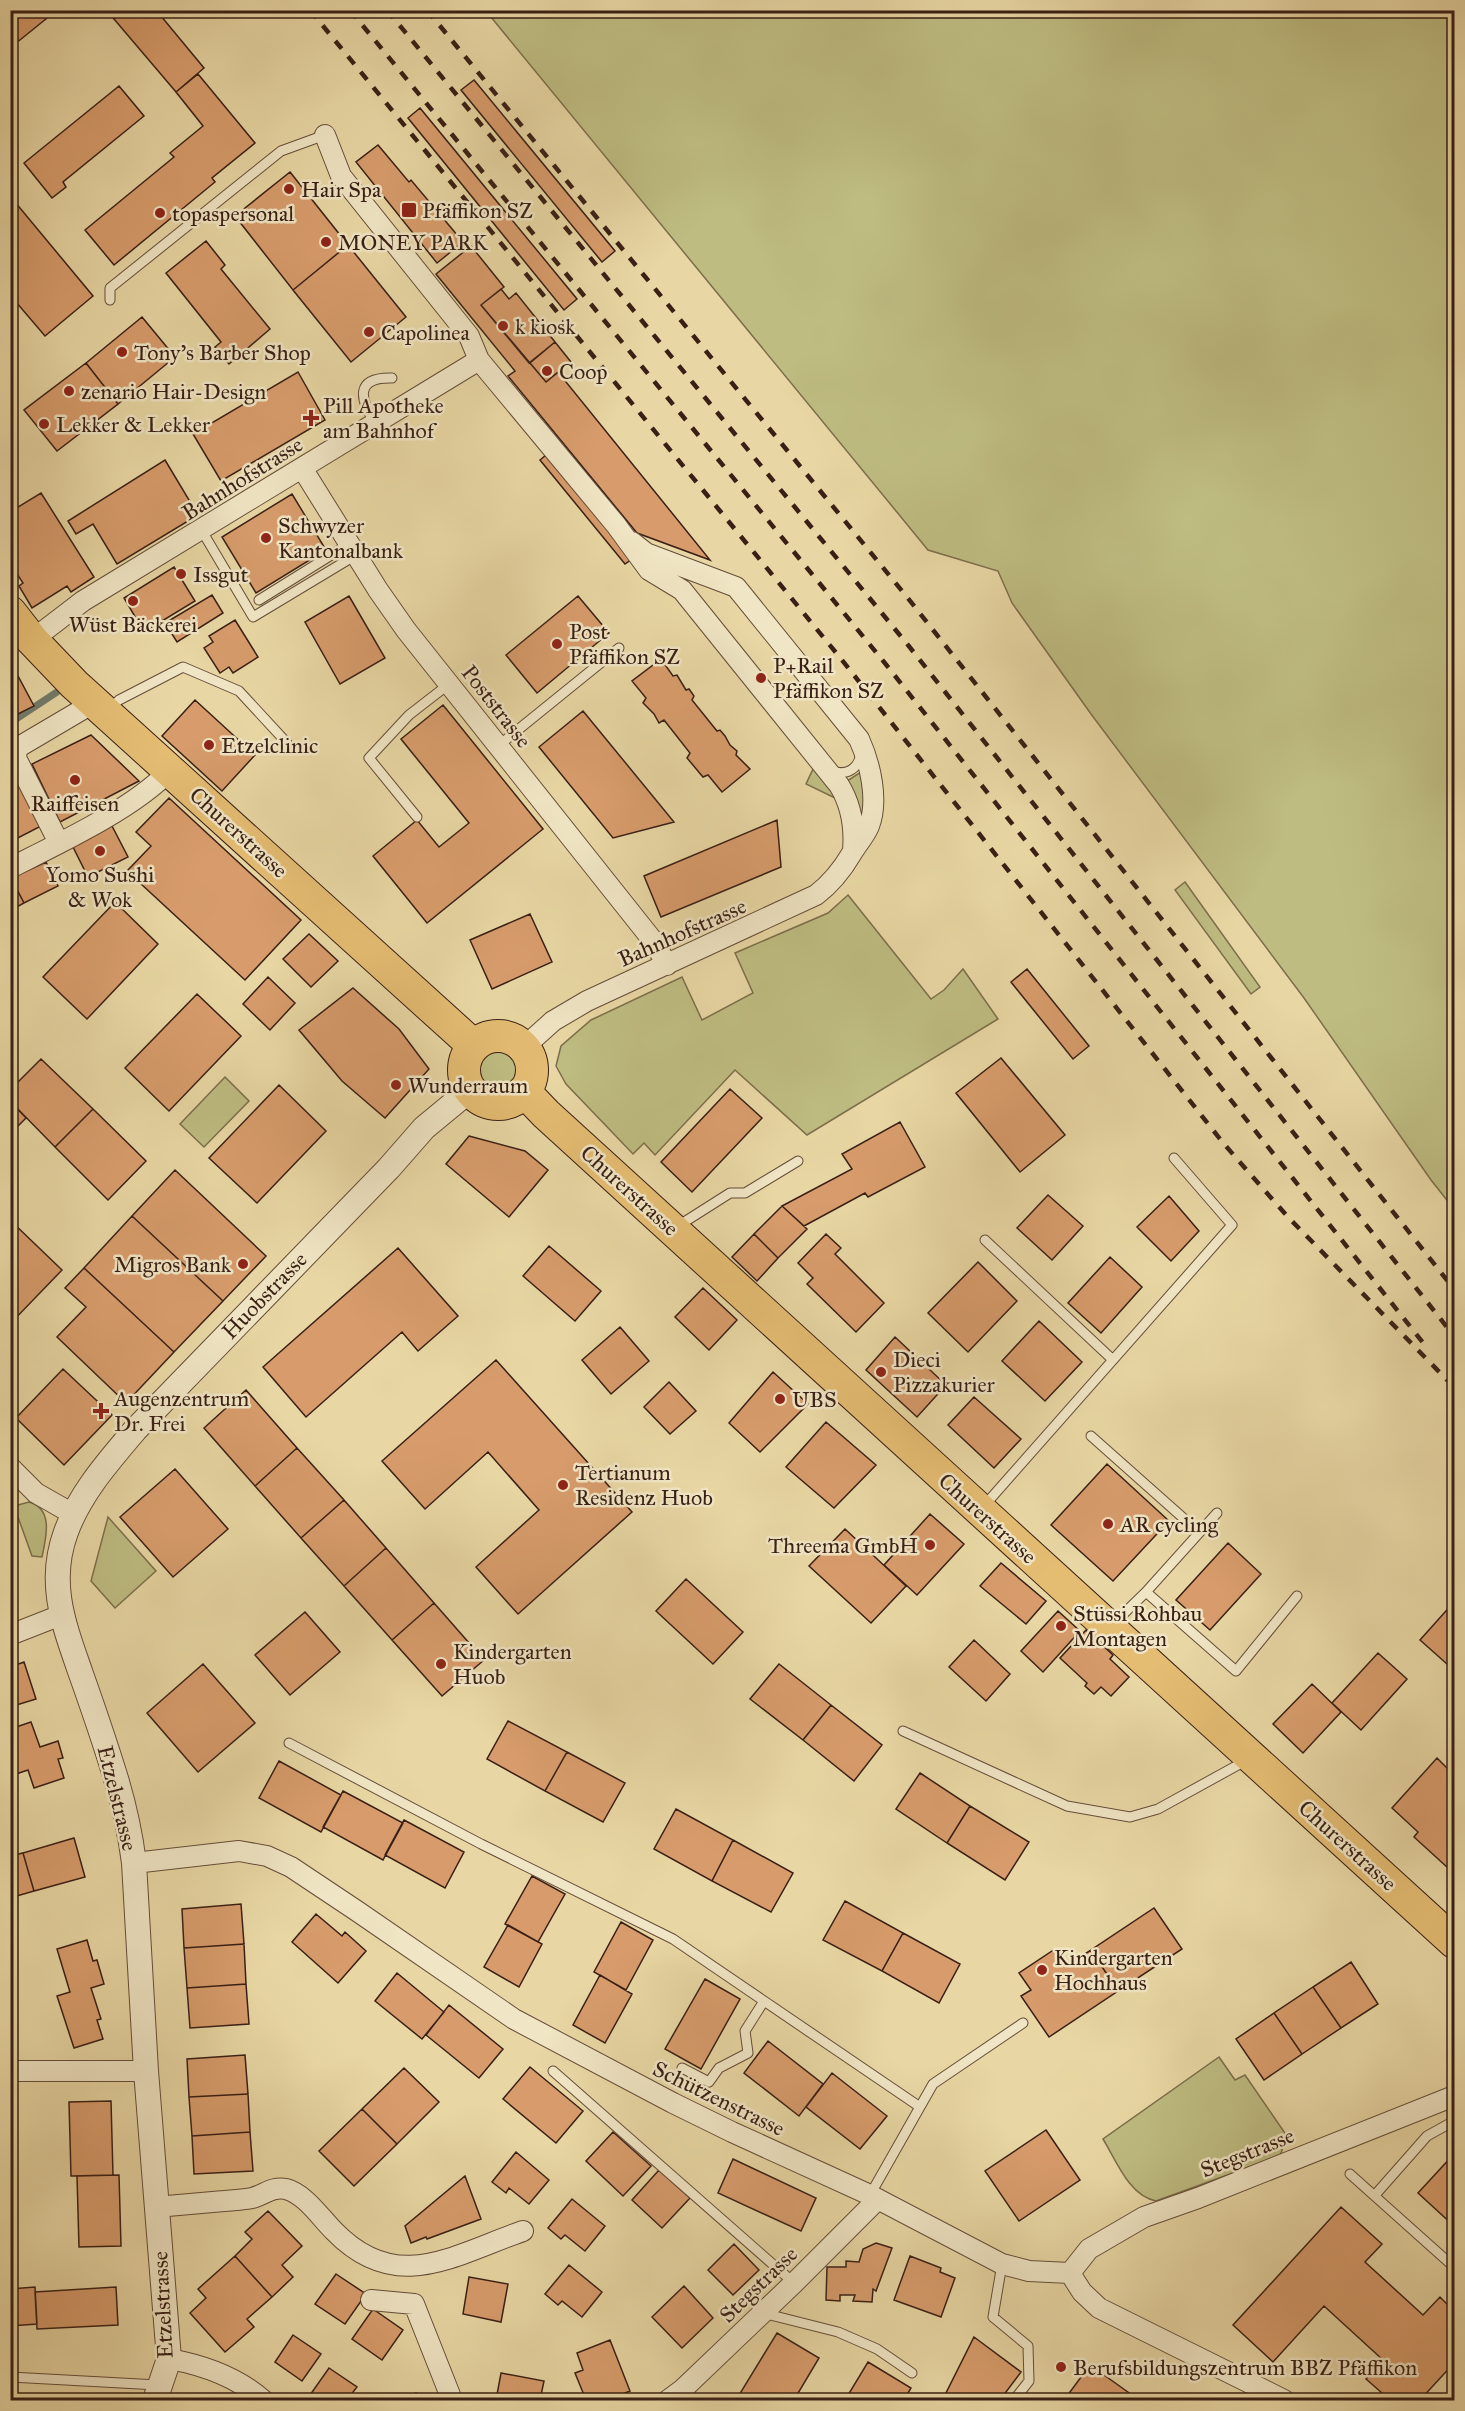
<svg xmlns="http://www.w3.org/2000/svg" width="1465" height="2411" font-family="'IM FELL Great Primer',serif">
<rect width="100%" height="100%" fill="#e8d7a4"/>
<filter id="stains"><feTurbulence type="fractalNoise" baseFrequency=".00333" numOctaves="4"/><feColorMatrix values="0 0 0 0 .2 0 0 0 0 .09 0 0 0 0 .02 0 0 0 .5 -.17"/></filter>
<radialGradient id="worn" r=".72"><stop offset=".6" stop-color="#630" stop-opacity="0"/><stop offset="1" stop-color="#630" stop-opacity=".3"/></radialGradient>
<path fill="#bebc81" stroke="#7c6e4b" stroke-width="1.5" d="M486,11h968v1198l-23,-29 -127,-182 -213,-284 -79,-111 -14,-32 -70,-21z
M814,767l22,29 -1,2 -29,-14z
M861,772l4,24 -2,18 -4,-2 -3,-15 -9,-16z
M1185,882l75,105 -9,7 -76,-104z
M848,895l83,104 13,-9 19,-21 35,50 -191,116 -72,-65 -80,85 -11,-12 -11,11 -67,-70 -10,-18 5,-20 30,-26 91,-43 20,43 51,-27 -18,-40 93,-40z
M479 1069a19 19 0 1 1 38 0a19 19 0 1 1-38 0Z
M225,1077l24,24 -45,46 -24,-23z
M29,1502c25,7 17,36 13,55l-10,-1 -18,-50z
M108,1517l48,54 -41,37 -24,-27z
M1219,2057l16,23 10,-5 42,61 -7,20 -124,45c-27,-5 -40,-41 -53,-62z"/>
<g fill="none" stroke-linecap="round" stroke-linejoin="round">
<path stroke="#727c6b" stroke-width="7" d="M10,723l47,-31"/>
</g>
<path fill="#d89c6c" stroke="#391f15" stroke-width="1.5" d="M10,10h47l-47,38z
M107,10h16l-9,9z
M123,10h33l48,58 -28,24 -62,-73z
M198,74l57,69 -43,35 3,4 -101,83 -29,-35 89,-73 -4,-4 33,-27 -27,-34z
M474,80l141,171 -13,11 -141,-172z
M119,86l25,30 -81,66 3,5 -14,11 -28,-35z
M420,108l157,191 -13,11 -156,-192z
M378,145l31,37 2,-2 52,62 -26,21 -81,-101z
M290,172l58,73 -55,45 -58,-74z
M10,196l83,100 -48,40 -35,-41z
M206,241l19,24 -4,4 49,60 -41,35 -14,-17 6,-5 -55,-69z
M348,245l58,72 -55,45 -58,-72z
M471,246l33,41 -23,18 65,77 12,-10 152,188 -73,-27 -129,-157 7,-5 -79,-97z
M501,289l8,10 7,-6 39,49 -26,21 -48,-58z
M142,317l33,40 -57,47 -32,-41z
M555,342l16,20 -25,20 -16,-19z
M86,363l32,41 -61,47 -33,-41z
M298,372l27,48 -104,61 -28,-47z
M546,455l86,104 -7,5 -85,-104z
M165,460l33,55 -81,49 -24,-40 -17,10 -8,-13z
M41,493l53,84 -23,15 -4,-6 -35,22 -13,-22 4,-3 -13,-20v-31l4,-2 -4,-5v-13z
M292,494l34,56 -70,43 -34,-56z
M174,567l21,34 -51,31 -20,-34z
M212,595l11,18 -46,29 -12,-19z
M349,596l36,62 -45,26 -35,-62z
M578,596l31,37 -72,60 -31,-38z
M235,620l23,37 -25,16 -4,-6 -9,6 -16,-25 9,-6 -4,-6z
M661,659l12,17 4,-1 9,15 3,-1 5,7 -2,4 25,31 3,-1 5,6 5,9 7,6 -1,4 14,14 -28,23 -14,-17 -5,2 -16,-19 3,-5 -26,-33 -5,3 -5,-9 -11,-11 3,-5 -14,-17z
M10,661l24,45 -24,12z
M195,700l60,55 -33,36 -60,-55z
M443,705l100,124 -116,94 -54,-67 44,-36 22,27 30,-24 -68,-84z
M583,711l91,111 -61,16 -74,-91z
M91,735l48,46 -79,41 -28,-58z
M10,757l35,67 -35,18z
M169,798l132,122 -56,60 -118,-109 24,-25 -15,-14z
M777,820l4,47 -120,50 -17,-41z
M111,824l17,33 -40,20 -16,-32z
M46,862l12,24 -34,17 -13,-25z
M11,878l13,25 -14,8v-32z
M115,902l43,42 -71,75 -44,-42z
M530,914l22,48 -60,27 -22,-49z
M309,934l29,27 -27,26 -28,-28z
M1027,969l62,77 -16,13 -62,-77z
M268,977l27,26 -25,27 -27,-26z
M353,988l46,41 30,40 -44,49 -43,-37 -43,-51z
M197,994l44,42 -72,75 -44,-43z
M1001,1058l64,77 -45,37 -64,-79z
M41,1059l52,50 -38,38 -45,-46v-11z
M279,1085l47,46 -69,72 -48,-45z
M730,1089l32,29 -70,74 -31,-30z
M10,1101l16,17 -16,16z
M93,1109l53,52 -38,39 -53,-53z
M900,1122l25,45 -57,30 -3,-4 -61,33 -22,-20 70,-37 -10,-15z
M469,1136l56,15 23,19 -39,47 -63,-53z
M175,1170l91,86 -43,45 -91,-85z
M1048,1195l35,31 -31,34 -35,-32z
M1169,1196l30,35 -28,30 -34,-34z
M782,1206l25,23 -29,29 -24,-24z
M132,1216l91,85 -49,51 -90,-84z
M10,1220l52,50 -52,54z
M754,1234l24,24 -21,23 -25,-24z
M826,1234l15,14 -6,6 49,49 -28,29 -49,-48 6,-6 -15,-15z
M549,1246l52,45 -26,30 -52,-45z
M398,1248l60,68 -40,35 -16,-19 -96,85 -43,-50z
M1110,1257l32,30 -41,46 -33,-30z
M978,1262l39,39 -49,51 -40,-39z
M84,1268l90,84 -48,51 -69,-66 29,-30 -21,-19z
M703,1288l34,32 -28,30 -34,-33z
M1039,1321l43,41 -37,39 -43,-40z
M620,1327l29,34 -38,33 -29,-34z
M895,1337l51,48 -29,32 -51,-47z
M496,1360l136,152 -114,102 -42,-47 63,-57 -51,-58 -63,57 -43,-48z
M63,1369l49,46 -48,50 -48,-47z
M773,1372l35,32 -48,48 -31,-29z
M669,1382l27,29 -26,23 -26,-27z
M246,1390l51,58 -42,38 -51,-58z
M974,1397l47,42 -27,29 -46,-43z
M826,1422l50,43 -42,43 -48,-41z
M297,1448l47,52 -43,38 -46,-52z
M1107,1464l62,57 -56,60 -62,-56z
M175,1469l53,60 -55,48 -53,-60z
M344,1500l42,48 -42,38 -43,-48z
M930,1514l34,30 -47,51 -33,-30z
M845,1529l61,57 -35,37 -62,-57z
M1228,1543l33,31 -51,56 -34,-30z
M386,1548l48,55 -42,37 -48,-54z
M1001,1563l45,38 -20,23 -46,-38z
M686,1579l57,53 -30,32 -57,-53z
M1454,1602v54l-7,8 -27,-24z
M434,1603l50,57 -42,36 -50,-56z
M1058,1611l22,20 -37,41 -22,-21z
M305,1612l35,40 -50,43 -35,-40z
M1086,1630l27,25 -3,4 19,18 -18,19 -10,-9 -7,7 -9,-8 2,-3 -27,-25z
M974,1640l36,34 -24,27 -37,-34z
M1378,1653l29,26 -46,51 -29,-27z
M24,1662l12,37 -26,8v-40z
M203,1664l52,59 -57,49 -51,-59z
M779,1664l52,41 -28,35 -53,-41z
M1312,1684l29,28 -38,41 -30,-29z
M831,1705l51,40 -28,36 -51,-41z
M508,1721l59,31 -22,39 -58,-32z
M31,1722l9,25 18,-6 5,17 -5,1 6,19 -30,10 -6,-18 -12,4 -6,-15v-30z
M567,1752l58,31 -22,39 -58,-31z
M1437,1758l17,17v86l-6,7 -34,-31 4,-5 -26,-24z
M279,1761l62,34 -20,37 -62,-34z
M920,1773l50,33 -23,37 -51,-34z
M343,1791l60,32 -20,37 -60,-33z
M970,1806l59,36 -24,38 -58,-37z
M676,1809l57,31 -21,41 -58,-32z
M404,1820l60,32 -19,36 -60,-33z
M74,1838l11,39 -51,14 -11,-38z
M733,1840l60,33 -22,39 -59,-31z
M23,1853l11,38 -24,7v-42z
M532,1876l33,18 -27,48 -33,-18z
M845,1901l58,32 -21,38 -59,-31z
M241,1904l3,40 -60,4 -2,-39z
M1154,1908l28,41 -64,42 -27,-41z
M316,1914l26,22 3,-4 21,19 -28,32 -46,-41z
M621,1922l32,18 -27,50 -32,-18z
M508,1925l34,19 -23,43 -35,-20z
M903,1933l57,31 -21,39 -57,-32z
M87,1940l6,21 4,-1 7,24 -13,4 10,31 -4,1 6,19 -29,9 -17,-52 13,-4 -13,-43z
M244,1944l2,40 -59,4 -3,-40z
M1055,1949l11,17 25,-16 27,41 -69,46 -28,-41 10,-6 -12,-17z
M1351,1962l27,42 -37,24 -28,-41z
M397,1973l47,39 -22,27 -47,-38z
M600,1975l32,19 -27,49 -32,-18z
M705,1979l35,20 -39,70 -36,-20z
M246,1984l3,40 -59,4 -3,-40z
M1313,1987l28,41 -39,26 -28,-41z
M449,2005l54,44 -24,29 -53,-43z
M1274,2013l28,41 -38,26 -28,-41z
M768,2041l55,43 -24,32 -55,-43z
M245,2055l3,39 -59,3 -2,-38z
M530,2067l53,44 -27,32 -53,-44z
M404,2068l35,34 -42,42 -35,-35z
M832,2073l55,43 -27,33 -54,-42z
M248,2094l2,38 -58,4 -3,-39z
M111,2101l2,74 -42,1 -2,-74z
M362,2109l35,35 -43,42 -35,-35z
M1046,2130l34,50 -61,41 -34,-50z
M250,2132l3,39 -59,3 -2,-38z
M613,2132l38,34 -28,30 -37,-35z
M516,2152l33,28 -20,24 -20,-16 -3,5 -14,-11z
M1454,2154v72l-36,-33z
M733,2159l83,39 -15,33 -83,-38z
M659,2170l31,28 -28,30 -30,-28z
M119,2175l2,71 -42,1 -2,-71z
M465,2176l16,43 -54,20 -1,-2 -15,6 -6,-17z
M572,2199l33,27 -20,25 -20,-16 -4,4 -13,-11z
M1341,2207l41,37 -17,18 58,53 17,-18 14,14v52l-34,37h-30l-24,-21 17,-19 -59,-54 -51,56 -40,-37z
M268,2211l34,35 -20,19 11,12 -21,20 -37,-41 17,-17 -7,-7z
M876,2243l16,5 -16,43 -3,-2 -1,13 -19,-1 2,-6h-15v6l-14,-1 1,-33h19v-6l13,1 4,-13z
M734,2244l25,26 -26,25 -25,-25z
M235,2256l37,41 -25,22 7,8 -29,25 -35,-39 16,-15 -8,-9z
M910,2256l31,12 -1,4 15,6 -14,39 -47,-17z
M569,2265l33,27 -20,25 -20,-16 -4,4 -13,-11z
M336,2274l30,20 -21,30 -30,-20z
M469,2277l39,7 -7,38 -38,-8z
M684,2286l29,32 -31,30 -30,-31z
M35,2287l2,37 -27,2v-37z
M116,2287l2,38 -81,4 -2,-37z
M373,2309l30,21 -21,30 -30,-21z
M777,2333l42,25 -25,42h-58z
M293,2335l28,19 -19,27 -27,-19z
M974,2337l47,35 -21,28h-51l-5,-3z
M610,2340l20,51 -23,9h-21l-11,-27 8,-3 -6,-17z
M868,2362l43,26 -7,12h-59z
M1090,2365l49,35h-75z
M329,2368l28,19 -10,13h-29l-8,-5z
M501,2373l43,8 -4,19h-44z
M416,2393l3,7h-17l2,-2z"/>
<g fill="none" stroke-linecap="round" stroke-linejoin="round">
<g stroke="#654d39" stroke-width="11">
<path id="service" d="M110,300v-12l171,-137 44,-16
M375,423c-15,-23 -21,-46 17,-45
M202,531l51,86 103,-62
M259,600l90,-56
M110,708l9,-8 64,-33 56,24 48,52
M498,746l121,-98
M832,771c15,5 26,-2 29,-17
M417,817l-48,-59 40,-43 40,-31
M678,1226l52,-33h15l53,-32
M985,1240l128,120
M1091,1436l108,96
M984,1506l248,-281 -58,-67
M1146,1592l90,79 61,-75
M1113,1624l33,-32 71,-79
M903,1731l164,75 63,11 28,-8 89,-49
M289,1743l192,101 192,95 91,62
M682,2068l27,14 10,-14 29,-15 -3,-22 19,-30 156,106
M553,2071l241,212
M1350,2174l104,93
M870,2195l63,-111 90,-61
M1375,2195l52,-59 27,-15
M1002,2264l-9,53 35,29 1,35 -15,19
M763,2313l75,19 39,17 35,24
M10,2377l148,8"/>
</g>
<g stroke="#654d39" stroke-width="22">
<path id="minor" d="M325,135l16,41 128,160 10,24 137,165 33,45 33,20 157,195c13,21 16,42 14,66
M302,468l76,122 28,40 248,312 13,23
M32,640l51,-39 396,-241
M59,843l-43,-85 1,-10 78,-46
M10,868c48,-24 125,-60 160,-98
M523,1048l30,-27 34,-20 229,-106c16,-12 26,-25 36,-42 5,-9 13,-17 17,-27 10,-26 1,-63 -10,-87l-123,-152 -90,-34 -14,-11
M10,1467l26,26 37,21
M10,1635l51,-20
M134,1863l105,-12 28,5 24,11 66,44 157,108 159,84 59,29 138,63 132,69 27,7 41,2
M10,2071h136
M156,2207c23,-2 45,-4 68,-6 9,-1 19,-1 28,-3 12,-3 20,-12 34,-9 19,5 34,28 48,42 62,64 118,25 189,0
M1070,2273l19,-24 55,-32 54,-19 256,-102
M1070,2273l12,19 17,16 185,92
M371,2300l43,4 38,96
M169,2359c34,6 68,18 94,41
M668,2400l15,-11 111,-106 84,-84"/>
</g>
<g stroke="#654d39" stroke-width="26">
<path id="tertiary" d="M155,2400l14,-41 -23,-288 -12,-208c-4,-32 -11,-63 -21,-94 -10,-32 -21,-64 -32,-95 -17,-49 -34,-91 -15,-142 14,-39 43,-71 69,-102l254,-262 35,-40 46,-38"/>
</g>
<g stroke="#391f15" stroke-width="34">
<path id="primary" d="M10,612l22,28 42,44 400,362
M464 1070a34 34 0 1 1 68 0a34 34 0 1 1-68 0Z
M524,1091l22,23 908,828"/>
</g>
<use href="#service" stroke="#f0e5c4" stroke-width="9"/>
<use href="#minor" stroke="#f0e5c4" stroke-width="20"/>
<use href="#tertiary" stroke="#f0e5c4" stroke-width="24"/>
<use href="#primary" stroke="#e4bc72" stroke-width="32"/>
<path stroke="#391f15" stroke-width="4.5" stroke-dasharray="10 10" stroke-linecap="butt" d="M310,10l532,650 382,484 63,72 167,171
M350,10l534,652 544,687
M387,10l521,635 546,691
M427,10l480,587 547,692"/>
</g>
<g fill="#8f2418" stroke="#f0e5c4" stroke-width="2">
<circle cx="289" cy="189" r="6"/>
<rect x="401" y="202" width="16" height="16" rx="3"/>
<circle cx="160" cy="213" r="6"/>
<circle cx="326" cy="242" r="6"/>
<circle cx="503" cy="326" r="6"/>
<circle cx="369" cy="332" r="6"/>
<circle cx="122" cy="352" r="6"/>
<circle cx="547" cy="371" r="6"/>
<circle cx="69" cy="391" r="6"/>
<path d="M308 409h6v6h6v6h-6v6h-6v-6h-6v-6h6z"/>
<circle cx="44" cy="424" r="6"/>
<circle cx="266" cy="538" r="6"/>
<circle cx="181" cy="574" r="6"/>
<circle cx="133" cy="601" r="6"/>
<circle cx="557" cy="644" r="6"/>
<circle cx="761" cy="678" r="6"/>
<circle cx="209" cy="745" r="6"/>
<circle cx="75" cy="780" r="6"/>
<circle cx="100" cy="851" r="6"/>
<circle cx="396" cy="1085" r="6"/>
<circle cx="243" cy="1264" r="6"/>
<circle cx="881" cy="1372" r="6"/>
<circle cx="780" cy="1399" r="6"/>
<path d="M98 1402h6v6h6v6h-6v6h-6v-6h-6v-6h6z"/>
<circle cx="563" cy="1485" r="6"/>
<circle cx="1108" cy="1524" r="6"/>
<circle cx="930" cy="1545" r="6"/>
<circle cx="1061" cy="1626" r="6"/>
<circle cx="441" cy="1664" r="6"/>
<circle cx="1042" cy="1970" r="6"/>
<circle cx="1061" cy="2367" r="6"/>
</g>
<g text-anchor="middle" stroke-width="5" stroke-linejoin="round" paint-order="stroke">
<g font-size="22" fill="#391f15" stroke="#f0e5c4" text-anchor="start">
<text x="301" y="197">Hair Spa</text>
<text x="422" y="218">Pfäffikon SZ</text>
<text x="172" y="221">topaspersonal</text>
<text x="338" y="250">MONEY PARK</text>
<text x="515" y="334">k kiosk</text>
<text x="381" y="340">Capolinea</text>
<text x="134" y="360">Tony's Barber Shop</text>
<text x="559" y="379">Coop</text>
<text x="81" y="399">zenario Hair-Design</text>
<text x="323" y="413">Pill Apotheke<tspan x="323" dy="25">am Bahnhof</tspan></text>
<text x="56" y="432">Lekker &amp; Lekker</text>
<text x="278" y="533">Schwyzer<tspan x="278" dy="25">Kantonalbank</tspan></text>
<text x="193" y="582">Issgut</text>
<text x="133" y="632" text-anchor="middle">Wüst Bäckerei</text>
<text x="569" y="639">Post<tspan x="569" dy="25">Pfäffikon SZ</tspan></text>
<text x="773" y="673">P+Rail<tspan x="773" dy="25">Pfäffikon SZ</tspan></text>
<text x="221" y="753">Etzelclinic</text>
<text x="75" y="811" text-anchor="middle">Raiffeisen</text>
<text x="100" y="882" text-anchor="middle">Yomo Sushi<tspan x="100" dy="25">&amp; Wok</tspan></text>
<text x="408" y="1093">Wunderraum</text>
<text x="231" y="1272" text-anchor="end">Migros Bank</text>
<text x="893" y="1367">Dieci<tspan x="893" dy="25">Pizzakurier</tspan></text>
<text x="114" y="1406">Augenzentrum<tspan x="114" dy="25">Dr. Frei</tspan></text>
<text x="792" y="1407">UBS</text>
<text x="575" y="1480">Tertianum<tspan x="575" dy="25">Residenz Huob</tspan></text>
<text x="1120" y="1532">AR cycling</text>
<text x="918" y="1553" text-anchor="end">Threema GmbH</text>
<text x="1073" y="1621">Stüssi Rohbau<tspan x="1073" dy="25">Montagen</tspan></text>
<text x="453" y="1659">Kindergarten<tspan x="453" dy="25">Huob</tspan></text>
<text x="1054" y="1965">Kindergarten<tspan x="1054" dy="25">Hochhaus</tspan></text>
<text x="1073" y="2375">Berufsbildungszentrum BBZ Pfäffikon</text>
</g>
<g font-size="22" fill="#391f15" stroke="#f0e5c4">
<text transform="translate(242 478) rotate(-32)" y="8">Bahnhofstrasse</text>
<text transform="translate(497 706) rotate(52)" y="8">Poststrasse</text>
<text transform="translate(239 832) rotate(42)" y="8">Churerstrasse</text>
<text transform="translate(682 932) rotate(-24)" y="8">Bahnhofstrasse</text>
<text transform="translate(630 1190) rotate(42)" y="8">Churerstrasse</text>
<text transform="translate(264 1295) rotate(-46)" y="8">Huobstrasse</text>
<text transform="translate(988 1518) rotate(42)" y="8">Churerstrasse</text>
<text transform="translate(118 1798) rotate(76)" y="8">Etzelstrasse</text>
<text transform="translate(1348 1845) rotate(42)" y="8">Churerstrasse</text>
<text transform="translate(719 2098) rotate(26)" y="8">Schützenstrasse</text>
<text transform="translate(1247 2152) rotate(-22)" y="8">Stegstrasse</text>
<text transform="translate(758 2284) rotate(-44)" y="8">Stegstrasse</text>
<text transform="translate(162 2305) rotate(-93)" y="8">Etzelstrasse</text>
</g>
</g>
<rect width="1465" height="2411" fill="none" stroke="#e8d7a4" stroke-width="36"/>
<rect x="12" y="12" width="1441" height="2387" fill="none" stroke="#391f15" stroke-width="3"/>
<rect x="18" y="18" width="1429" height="2375" fill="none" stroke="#391f15" stroke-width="1.5"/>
<rect width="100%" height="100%" filter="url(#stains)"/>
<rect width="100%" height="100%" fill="url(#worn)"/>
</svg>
